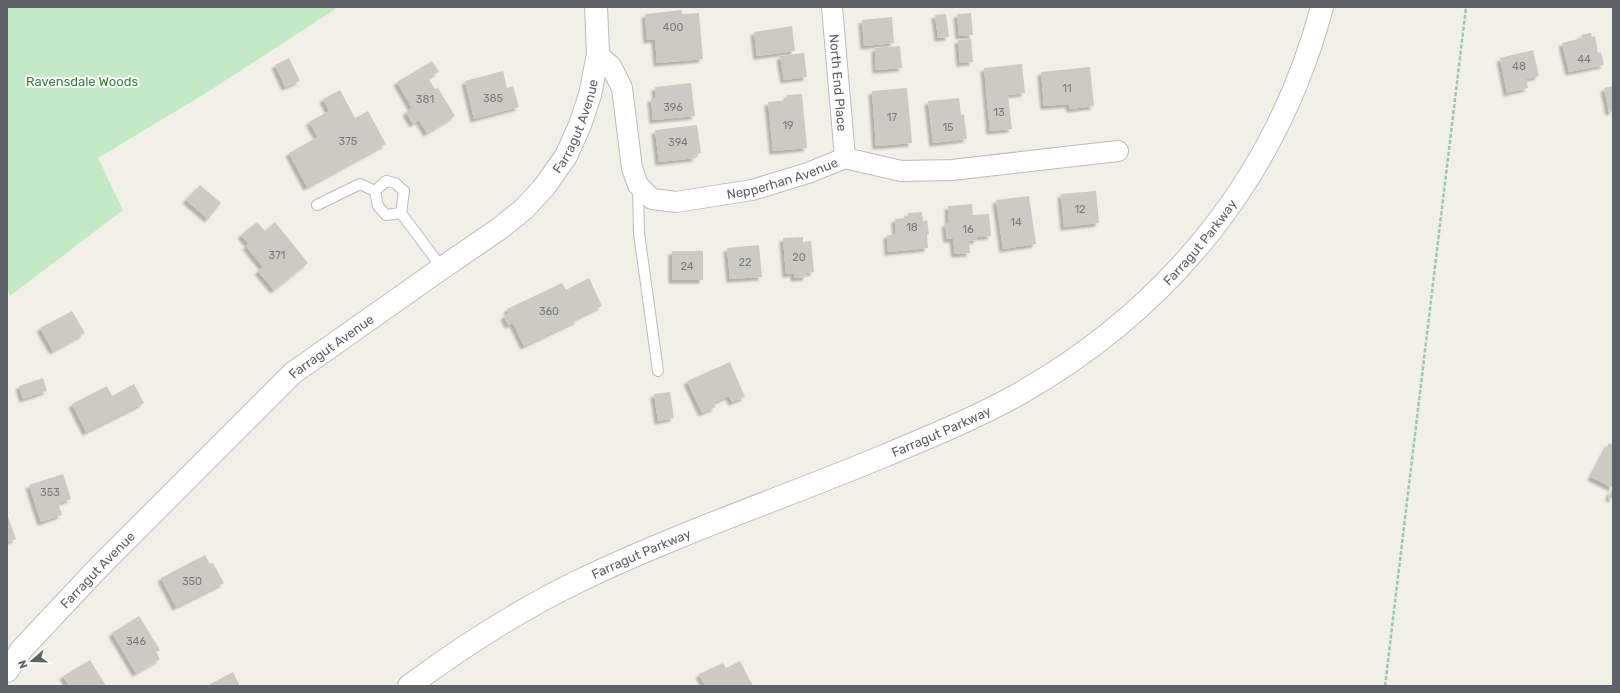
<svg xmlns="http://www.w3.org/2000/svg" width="1620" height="693" viewBox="0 0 1620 693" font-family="Rubik,sans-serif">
<defs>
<filter id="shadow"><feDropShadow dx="-3.5" dy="3.5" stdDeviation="1" flood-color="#0004"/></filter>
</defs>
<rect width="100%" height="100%" fill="#f1f0e7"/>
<path fill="#c3e9c5" d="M7 7H336L334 10 206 93 98 158 123 210 10 296 7 287Z"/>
<path fill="#cccac4" filter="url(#shadow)" d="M682 10V14L699 13 703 59 657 63 655 39 647 40 645 14Z
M971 13 973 35 959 36 957 14Z
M946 14 949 37 938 38 935 15Z
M892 17 894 43 864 46 862 20Z
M792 26 795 51 757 56 754 32Z
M1591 33 1592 37 1595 36 1598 53 1601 52 1604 65 1569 72 1562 43 1582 38 1581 35Z
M971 39 973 62 960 63 958 40Z
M900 46 902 68 876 70 875 48Z
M1533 50 1539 76 1526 79 1528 88 1507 93 1500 58Z
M804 53 807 77 784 80 780 56Z
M289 58 300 81 285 87 275 65Z
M432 61 439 72 428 78 435 89 438 88 455 116 427 133 419 120 413 124 406 112 412 108 397 82Z
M1022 64 1025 93 1008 95 1012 129 990 131 984 68Z
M1090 67 1094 106 1070 109 1069 104 1044 106 1041 72Z
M503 71 507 88 513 86 519 107 474 119 465 81Z
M691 83 695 116 653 120 651 98H656L655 87Z
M1613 86V111L1609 112 1604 88Z
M907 88 912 143 876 146 872 91Z
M340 90 355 118 368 111 386 144 307 187 289 153 318 137 309 122 329 111 323 99Z
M802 94 807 148 773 151 768 102 787 100V95Z
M959 98 961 115 964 114 967 139 933 143 928 101Z
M697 125 701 153 695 154 696 158 659 162 655 130Z
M200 185 221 203 208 219 186 200Z
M1096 191 1099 223 1064 227 1061 194Z
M1029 196 1036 244 1003 249 996 200Z
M972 204 973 215 989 214 991 236 977 237V240L969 241 970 253 955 254 953 239H947L945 223H949L948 206Z
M922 212 923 221 927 220 929 234 927 235 928 248 888 252 887 235 896 234 895 219 908 218V213Z
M257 222 265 231 275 222 308 263 274 290 258 271 263 267 246 246 249 244 241 235Z
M803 237V242L811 241 814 272 806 273 807 277 794 278V273L786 274 783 238Z
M759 245 762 277 730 279 727 248Z
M672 251H703V280H672Z
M589 278 602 306 577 318 578 320 524 346 513 323 508 325 504 316 509 313 507 309 562 283 566 290Z
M72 311 85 333 53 351 40 328Z
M730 362 745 397 732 402 729 396 713 403 716 407 702 413 687 381Z
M43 378 47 391 23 399 19 386Z
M134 384 144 403 86 432 72 404 107 386 112 396Z
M670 392 674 418 658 421 654 394Z
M1609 443 1613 445V499L1608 497 1613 488 1591 477Z
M63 474 71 499 58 503 62 515 41 522 29 485Z
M7 514 16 539 7 542Z
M205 555 210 564 213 563 224 583 176 607 161 578Z
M139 616 160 650 156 652 160 659 136 673 112 633Z
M90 660 106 686H69L63 676Z
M740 661 753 686H705L699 674 723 663 726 668Z
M233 672 240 686H207Z"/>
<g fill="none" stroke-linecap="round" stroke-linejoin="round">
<g stroke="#b9bcc1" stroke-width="12">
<path id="lane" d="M638 187 639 233 658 371
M317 205 360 184 375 191
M401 213 404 191 395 183 386 181 375 191 378 206 386 215 401 213 442 268"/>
</g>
<g stroke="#b9bcc1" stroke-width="22">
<g id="street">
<path id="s1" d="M832 7 845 158"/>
<path id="s2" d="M598 54 611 66 622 88 632 168 638 185 652 199 676 202 752 190 808 173 845 158 901 171 952 170 1118 151"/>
</g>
</g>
<g stroke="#babdc3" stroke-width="24">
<g id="secondary">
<path id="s3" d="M7 671 22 649 99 567 293 373 442 268 499 229 524 209 545 186 566 156 580 125 590 95 598 54 596 7"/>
<path id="s4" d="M409 686C463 646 521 609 581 580 679 533 783 498 884 456 929 437 976 418 1019 394 1170 308 1277 176 1322 7"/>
</g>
</g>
<path stroke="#9ac8aa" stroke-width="2.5" stroke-dasharray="4 2" stroke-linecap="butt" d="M1385 686 1466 7"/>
<use href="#lane" stroke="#fff" stroke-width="10"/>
<use href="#street" stroke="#fff" stroke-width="20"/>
<use href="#secondary" stroke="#fff" stroke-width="22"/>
</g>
<g text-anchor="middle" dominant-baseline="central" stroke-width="4" stroke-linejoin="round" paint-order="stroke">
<g font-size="11" fill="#7a7c7f">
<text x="673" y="27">400</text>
<text x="1584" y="59">44</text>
<text x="1519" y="66">48</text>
<text x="1067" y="88">11</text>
<text x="493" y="98">385</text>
<text x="425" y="99">381</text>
<text x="673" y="107">396</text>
<text x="999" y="112">13</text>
<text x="892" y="117">17</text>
<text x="788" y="125">19</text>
<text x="948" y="127">15</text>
<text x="348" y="141">375</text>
<text x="678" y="142">394</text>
<text x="1080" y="209">12</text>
<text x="1016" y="222">14</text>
<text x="912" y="227">18</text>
<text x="968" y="229">16</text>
<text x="277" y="255">371</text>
<text x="799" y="257">20</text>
<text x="745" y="262">22</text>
<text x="687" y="266">24</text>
<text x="549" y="311">360</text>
<text x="50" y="492">353</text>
<text x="192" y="581">350</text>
<text x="136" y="641">346</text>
</g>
<g font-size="13" fill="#30843a" stroke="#fff">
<text x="82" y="81">Ravensdale Woods</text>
</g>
<g font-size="13" fill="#5e6268" stroke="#fff">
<text stroke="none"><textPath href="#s1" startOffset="76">North End Place</textPath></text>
<text stroke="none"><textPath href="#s3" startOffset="796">Farragut Avenue</textPath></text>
<text stroke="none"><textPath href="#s2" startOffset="294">Nepperhan Avenue</textPath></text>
<text stroke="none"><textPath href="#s4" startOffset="916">Farragut Parkway</textPath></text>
<text stroke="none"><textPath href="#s3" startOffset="460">Farragut Avenue</textPath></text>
<text stroke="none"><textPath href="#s4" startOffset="592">Farragut Parkway</textPath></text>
<text stroke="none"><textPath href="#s4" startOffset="268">Farragut Parkway</textPath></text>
<text stroke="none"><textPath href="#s3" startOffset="136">Farragut Avenue</textPath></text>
</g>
</g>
<rect width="1620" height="693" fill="none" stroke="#5e6268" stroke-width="16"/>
<g transform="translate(32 661) rotate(250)" stroke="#ffffff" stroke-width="3" paint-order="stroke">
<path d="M0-3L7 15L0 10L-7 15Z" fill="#5e6268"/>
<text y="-6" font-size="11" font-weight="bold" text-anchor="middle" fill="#5e6268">N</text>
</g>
</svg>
